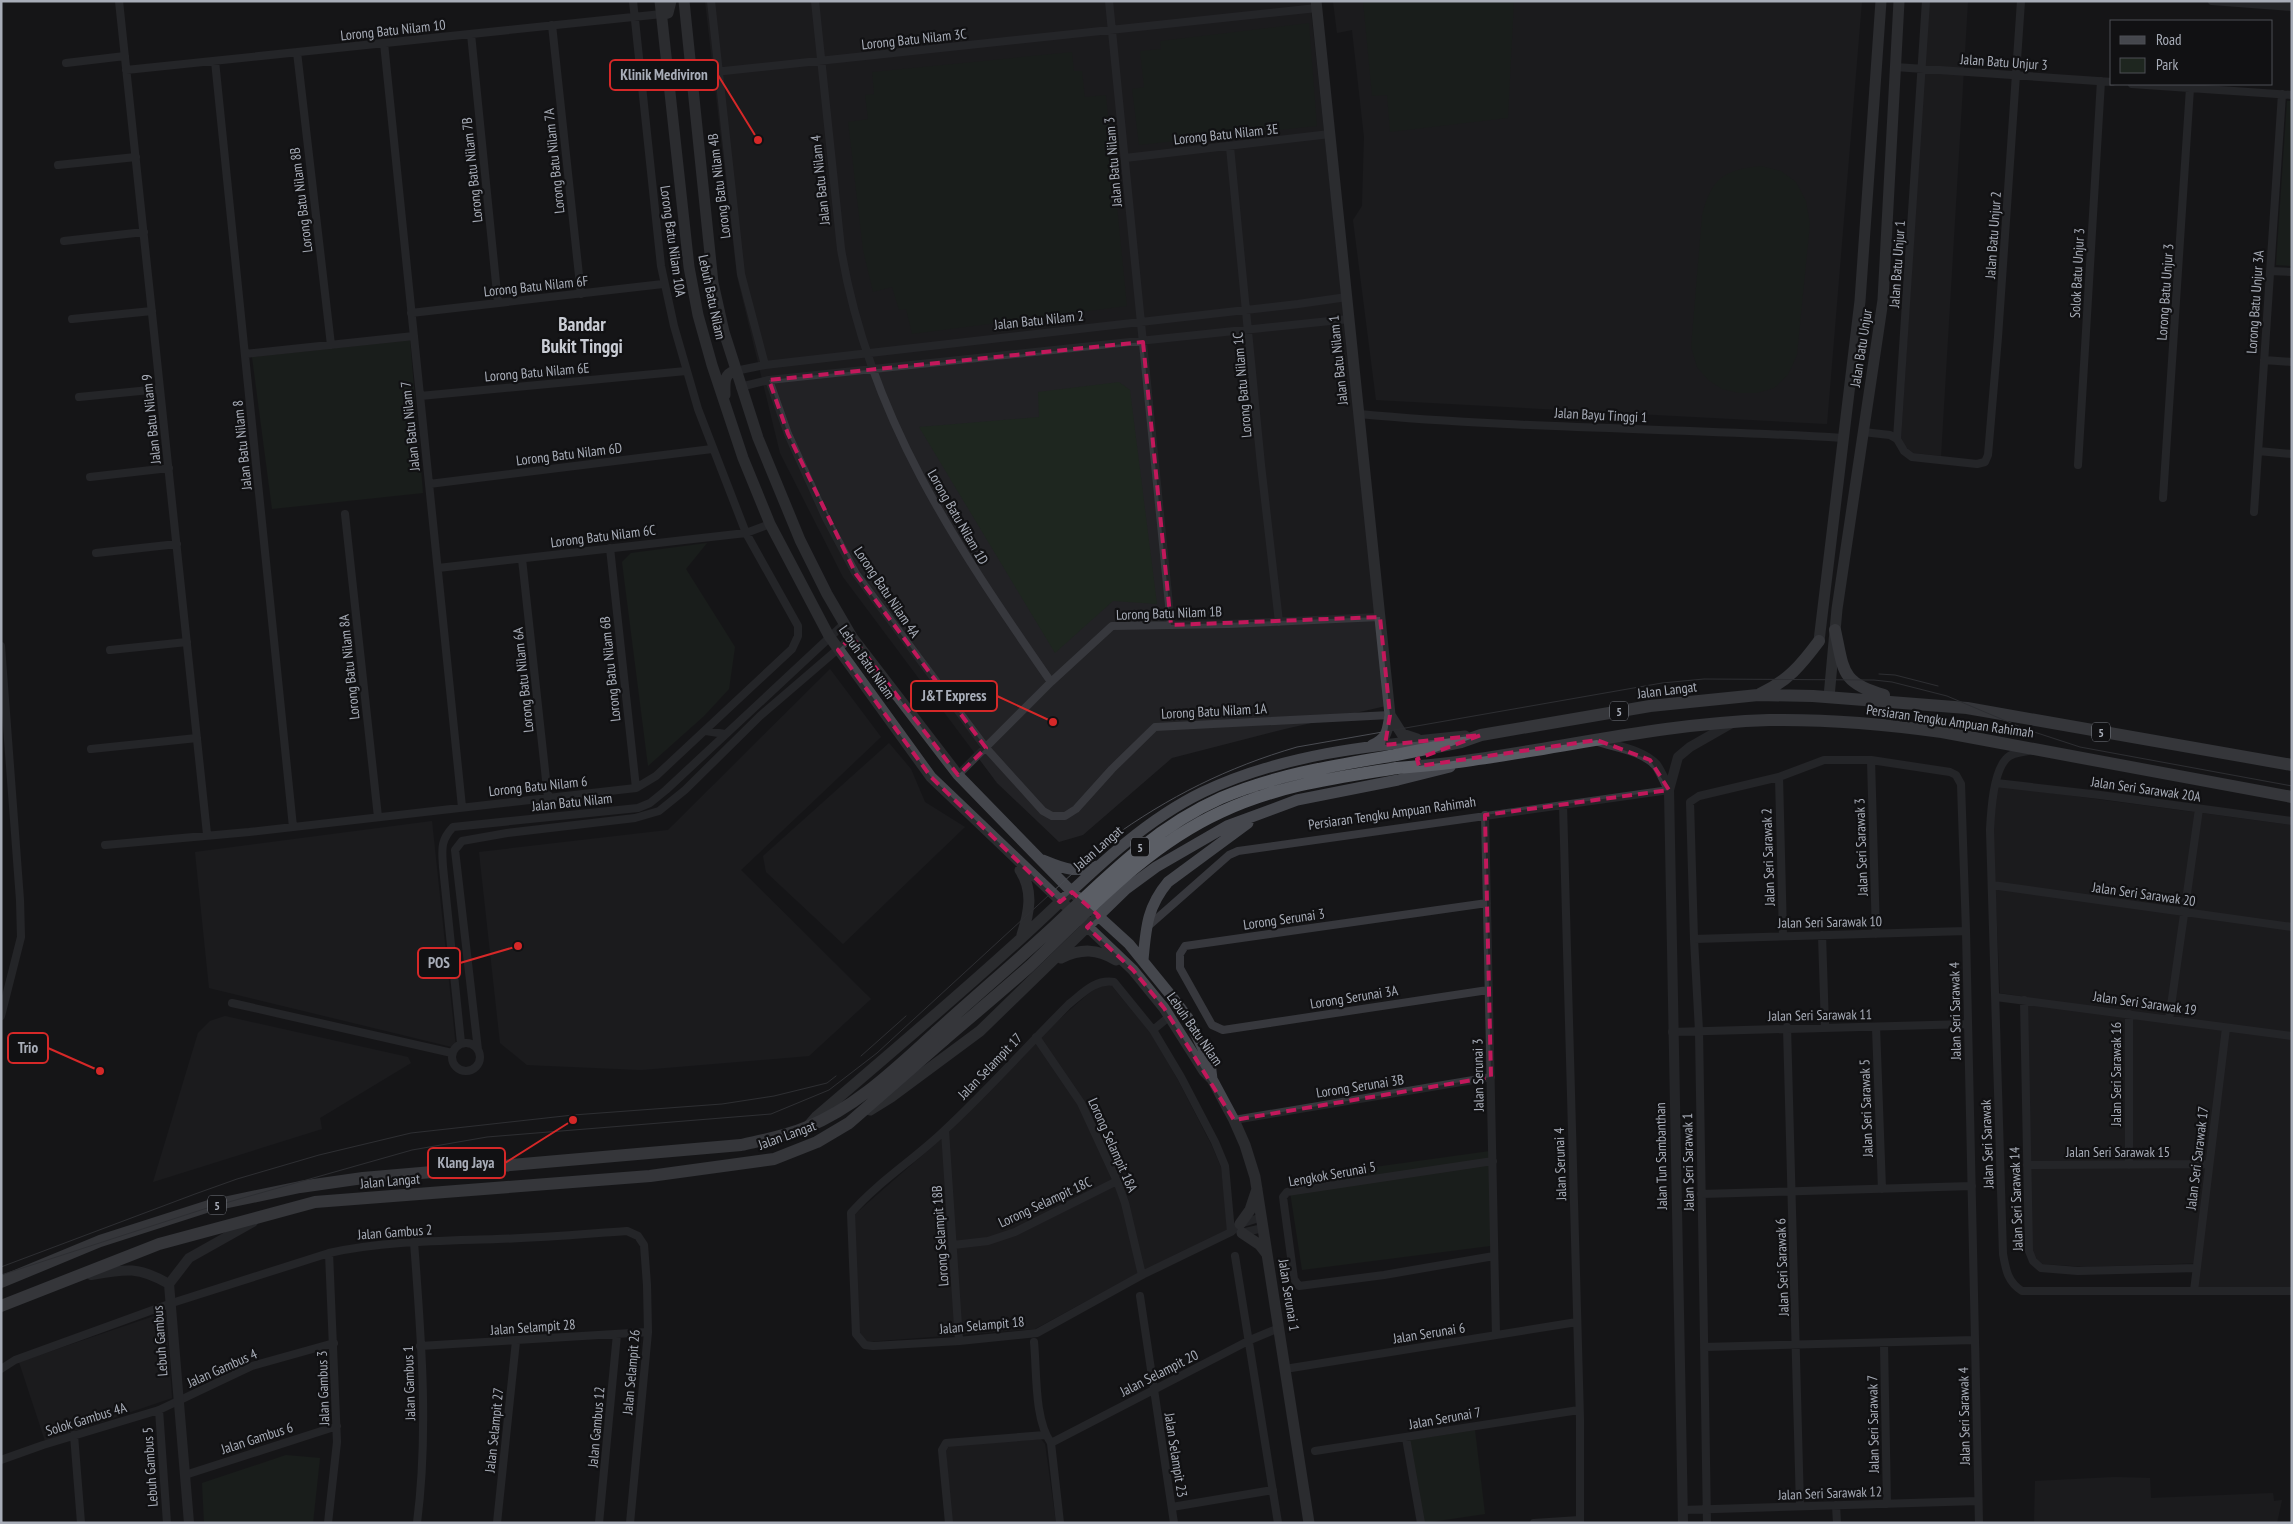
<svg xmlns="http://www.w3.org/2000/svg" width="2293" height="1524" viewBox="0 0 2293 1524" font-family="'PT Sans Narrow',sans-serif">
<rect width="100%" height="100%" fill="#161618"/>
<path fill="#222225" d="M705 1H1310L1386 706 1285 729 1172 758 1083 835 1059 842 997 783 843 577 780 453 737 276Z
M1333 1H1862L1827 424 1376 400 1353 220 1362 206 1364 137 1352 30 1337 33Z
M1929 1H1968L1941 456 1914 453 1906 448 1901 438Z
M830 669 881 737 741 870 871 999 809 1056 641 1070 527 1065 500 1043 479 852 668 830Z
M889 743 911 769 925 802 965 827 843 944 766 872 763 856Z
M1998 786 2292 825 2291 1287 2197 1288 2199 1263 2086 1267 2043 1264 2037 1260 2032 1251 2027 997 2000 993 1993 837 1994 809Z
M432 821 456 1048 209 988 195 852Z
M1111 985 1150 1032 1178 1080 1212 1146 1221 1167 1228 1230 1137 1274 1035 1329 866 1342 859 1331 854 1215 950 1131 1054 1024 1097 986Z
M225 1016 408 1057 411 1063 320 1118 322 1129 153 1182 198 1033 210 1021Z
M166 1312 172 1398 45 1441 19 1362Z
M1041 1439 1045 1444 1056 1523H952L946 1451 949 1446Z
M2115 1477 2150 1478 2151 1498 2273 1493 2274 1501 2282 1500 2277 1523H2034L2035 1481Z"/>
<path fill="#1e261f" d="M1363 1H1514L1508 118 1390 132 1387 95 1372 96Z
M1309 23 1317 126 1139 145 1132 89 1144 87 1140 51 1161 49 1160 41Z
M1072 52 1074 71H1082L1085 97 1106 95 1127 306 912 334 906 309 899 310 892 287 873 292 863 250 848 122 868 119 865 95 874 94 872 72Z
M2287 101H2292V266L2276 265Z
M1761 166 1781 171 1796 182 1806 201 1810 224 1797 355 1788 375 1774 388 1757 393H1739L1722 389 1708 380 1697 367 1691 347 1702 215C1712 178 1723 170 1761 166Z
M410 340 423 493 272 509 252 357Z
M1119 382 1130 390 1157 604 1113 601 1055 653 919 427 1039 417 1038 392Z
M707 543 686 569 735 647 729 689 704 716 648 766 622 562 631 553Z
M1490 1151V1246L1302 1270 1288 1179Z
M1475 1430 1485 1514 1424 1523 1409 1440Z
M286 1455 320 1458 313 1523H204L202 1483Z"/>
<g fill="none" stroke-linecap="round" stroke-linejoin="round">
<path stroke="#37383d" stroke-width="8" d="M119 1 207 834
M711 1 741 274 765 365
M815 1 841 249C869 417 956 545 1051 682
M1109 1 1171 625
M1926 1 1897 439 1904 451 1912 457 1977 464 1985 462 1988 455 1998 337 2021 1
M2212 1 2292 7
M552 25 581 294
M471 34 498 303
M384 43 462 807
M297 52 331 345
M215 61 293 827
M66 63 125 56
M1895 67 2112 82
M126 70 662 14
M2132 84 2292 95
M693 86 698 78 705 73 1317 8
M1230 147 1261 465 1279 622
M1125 158 1330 134
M58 165 136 157
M64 241 144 232
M2270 271 2292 272
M411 313 663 284
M72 319 152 311
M245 354 414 336
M2264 360 2292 362
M735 371 765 365 1298 304 1347 297
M769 380 788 434 826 518 856 574 986 748 1043 811 1052 816H1065L1076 809 1112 769 1155 727 1390 715
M740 387 769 380 1349 319
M420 396 686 371
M79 397 160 389
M1359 414C1520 429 1682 428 1843 438
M1863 432 1890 435 1897 439
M2258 451 2292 454
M2078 465 2101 81
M90 477 169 468
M429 484 712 449
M2163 498 2190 88
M2254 512 2282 94
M345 514 378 817
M610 548 636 788
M96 553 177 544
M522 559 548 798
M438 568 746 533 770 524
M1 646 20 900 21 937 1 1016
M110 650 187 642
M706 731 725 734
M91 749 197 738
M2028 751C2021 752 2011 753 2006 759 1993 773 1991 812 1990 830L2003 1254C2006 1271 2008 1282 2022 1291H2292
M1871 760 1876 934
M958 775 1051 682 1112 626 1229 624 1380 617
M1779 777 1783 935
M1996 783 2100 795 2292 821
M1563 805 1580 1419V1523
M1485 815 1496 1335
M105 845 249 832 636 788 656 776 792 649 798 636V626L746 533 698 409 674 326 661 266 633 1
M1992 885 2292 927
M1487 903 1185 946 1180 954V968L1212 1025 1223 1030 1488 990
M1146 928 1229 855 1238 851 1669 790
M1822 935 1825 1027
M1694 939 1966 931
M1996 997 2292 1036
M2024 1000 2029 1251 2033 1261 2041 1268 2078 1271 2196 1268
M232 1003 452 1053
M2169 1020 2199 809
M1787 1027 1800 1506
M1876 1027 1882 1189
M1153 1030 1170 1016
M1672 1032 1968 1024
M1036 1037 1081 1103 1117 1181 1125 1203 1142 1275
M452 1057a14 14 0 1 1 28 0a14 14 0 1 1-28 0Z
M461 1043 443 867C442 849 440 841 453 827L638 808 650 803 666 790 844 624
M478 1050 455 850 462 841 507 833 635 818 659 811 685 790 760 716 852 637
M1234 1120 1491 1077
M945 1131 959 1341
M1493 1161 1287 1192 1283 1197 1294 1279 1299 1286 1384 1275 1494 1256
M2027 1165 2209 1164
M2129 1165V1014
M1701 1194 1972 1186
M1231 1232 1225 1166 1215 1142 1181 1077 1153 1030 1114 982C1095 979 1083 993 1069 1004 1028 1045 988 1090 945 1130 915 1159 879 1181 851 1213L856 1334 865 1345 873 1346 959 1341 1037 1333 1142 1275 1231 1232 1240 1224 1262 1217
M1241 1233 1263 1228
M414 1242C421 1335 429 1430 417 1523
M953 1245 988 1241 1015 1232 1117 1181
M1235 1256 1278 1523
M2194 1291 2226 1028
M1140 1296 1174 1523
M1034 1342C1037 1372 1034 1419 1051 1443L1060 1523
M1884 1344 1887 1504
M420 1346 648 1332
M1704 1347 1975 1340
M1 1369 15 1360 172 1303 329 1253C384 1241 441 1241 497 1239 541 1238 584 1234 627 1231L638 1236 644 1245 647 1285 648 1332 630 1523
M1285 1369 1577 1322
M159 1410 167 1523
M74 1435 81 1523
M1406 1438 1421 1523
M1051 1443 1250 1340 1279 1328
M1315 1451 1579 1410
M1 1460 43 1445 159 1410 252 1366 334 1343
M185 1475 337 1426
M1836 1505 1837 1523
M1172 1507 1273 1490
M1682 1510 1978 1501
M328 1523 337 1442 329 1253
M497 1523 516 1341
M599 1523 617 1334
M949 1523 942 1450 946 1443 1045 1435
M1534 1523 1580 1520
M1707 1523 1699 1031 1694 939 1690 802 1699 796 1779 777 1824 760H1871L1950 772 1956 775 1961 784 1966 931 1979 1523"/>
<path stroke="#37383d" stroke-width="10" d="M1598 741C1616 747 1642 750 1656 765 1661 772 1665 782 1669 790
M91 1275C125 1269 138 1266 169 1284
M189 1523 169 1284 189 1258 253 1222
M1683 1523 1669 790 1678 757 1690 747 1732 723"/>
<path stroke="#45474d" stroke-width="11" d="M660 1 689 267 698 315 712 365 743 458 770 524 829 636 931 777 1133 970 1164 1008 1204 1071 1212 1079 1234 1120 1245 1145 1255 1177 1309 1523
M684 1 713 283 724 332 758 438 800 540 827 594 852 637 958 775 1072 892 1129 944 1173 998 1188 1018 1210 1063 1212 1079
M1316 1 1390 715C1387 731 1388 738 1372 745
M662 14 668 13 671 1
M725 395C725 384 723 374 735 371
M1819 641 1860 301 1881 1
M1829 697 1837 609 1883 300 1899 1
M1390 715 1402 734 1417 739
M1043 860C1065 869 1074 873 1097 866
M1020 870C1034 891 1029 913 1022 935
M1061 958C1082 948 1097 949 1116 960
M1143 960C1146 928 1147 907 1168 882L1248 823
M870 1110 891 1097 980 1031 1126 889 1156 867 1227 826 1297 800 1398 780 1450 767
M809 1125 816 1117C880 1062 944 1008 1007 951 1070 896 1127 829 1203 792 1285 753 1376 745 1465 736
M1240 1224 1250 1210 1257 1189
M1242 1233 1260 1245 1267 1254"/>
<path stroke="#5b5e65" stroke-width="12" d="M1835 630C1844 670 1840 683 1884 695
M1760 694C1788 681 1801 665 1819 641
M1396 755 1461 742 1481 735 1650 706 1758 695 1813 696 1967 708 2292 765
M1397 768C1422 766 1447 764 1472 760 1571 746 1669 723 1769 720 1827 719 1885 724 1942 732L2292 797
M1 1282 100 1241 209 1206 300 1187 363 1178 741 1145C763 1140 786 1136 807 1127 857 1107 897 1067 936 1032
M1 1306 159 1244 315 1202 650 1176 774 1159 817 1142 849 1123 944 1040"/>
<path stroke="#4a4c52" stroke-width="1" d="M1879 674 1895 675 1938 686
M861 1056 906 1016
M1 1267 195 1194 237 1179 319 1155 411 1133 573 1115 722 1104 774 1096 827 1083 836 1076
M1 1275 204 1209 412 1150 487 1137 771 1114 829 1090 877 1053 1110 839C1168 797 1228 767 1297 747L1662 683 1704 679 1874 680 1892 682 1947 696 2025 729 2080 747 2292 786"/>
<path stroke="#5b5e65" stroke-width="12" d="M936 1032C972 999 1010 967 1046 934 1101 883 1151 829 1221 798 1277 774 1337 765 1396 755
M944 1040C973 1015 1002 991 1030 966 1090 909 1145 847 1221 812 1279 785 1335 778 1397 768"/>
</g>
<path d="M0 0H2293V1524H0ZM1143 342 1171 625 1380 617 1390 715 1385 745 1481 735 1417 759 1419 766 1597 740 1650 760 1669 790 1485 815 1491 1077 1234 1120 1164 1008 1133 970 1087 927 1099 916 1072 892 1060 902 931 777 838 650 852 637 958 775 986 748 856 574 788 434 769 380Z" fill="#161618" fill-opacity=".55" fill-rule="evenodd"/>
<path fill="none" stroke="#c2185b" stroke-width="4" stroke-dasharray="10 6" stroke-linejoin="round" d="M1143 342 1171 625 1380 617 1390 715 1385 745 1481 735 1417 759 1419 766 1597 740 1650 760 1669 790 1485 815 1491 1077 1234 1120 1164 1008 1133 970 1087 927 1099 916 1072 892 1060 902 931 777 838 650 852 637 958 775 986 748 856 574 788 434 769 380Z"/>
<g text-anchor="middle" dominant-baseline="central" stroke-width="4.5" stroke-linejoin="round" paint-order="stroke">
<g fill="#111113" stroke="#7b7e86" stroke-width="1">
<rect x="1610" y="701.5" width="18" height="19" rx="4"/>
<rect x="2092" y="722.5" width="18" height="19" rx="4"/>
<rect x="1131" y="837.5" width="18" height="19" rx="4"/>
<rect x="208" y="1195.5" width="18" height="19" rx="4"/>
</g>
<g font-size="12" font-weight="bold" fill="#a8adb8">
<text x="1619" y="711">5</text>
<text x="2101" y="732">5</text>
<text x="1140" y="847">5</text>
<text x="217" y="1205">5</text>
</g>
<g font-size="14" fill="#a8adb8" stroke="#111113">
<text transform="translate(393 30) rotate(-6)">Lorong Batu Nilam 10</text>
<text transform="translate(914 39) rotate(-6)">Lorong Batu Nilam 3C</text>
<text transform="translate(2004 62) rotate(4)">Jalan Batu Unjur 3</text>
<text transform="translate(1226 134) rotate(-6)">Lorong Batu Nilam 3E</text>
<text transform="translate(554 161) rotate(-96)">Lorong Batu Nilam 7A</text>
<text transform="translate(1113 162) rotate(-95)">Jalan Batu Nilam 3</text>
<text transform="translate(472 170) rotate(-96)">Lorong Batu Nilam 7B</text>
<text transform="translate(820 180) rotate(-96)">Jalan Batu Nilam 4</text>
<text transform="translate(719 186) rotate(-97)">Lorong Batu Nilam 4B</text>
<text transform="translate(301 200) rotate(-97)">Lorong Batu Nilam 8B</text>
<text transform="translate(1993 235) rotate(-86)">Jalan Batu Unjur 2</text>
<text transform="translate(673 241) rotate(82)">Lorong Batu Nilam 10A</text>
<text transform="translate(1897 264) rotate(-86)">Jalan Batu Unjur 1</text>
<text transform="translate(2077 273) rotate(-87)">Solok Batu Unjur 3</text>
<text transform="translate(536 286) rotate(-6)">Lorong Batu Nilam 6F</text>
<text transform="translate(2165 292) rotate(-86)">Lorong Batu Unjur 3</text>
<text transform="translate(712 297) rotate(78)">Lebuh Batu Nilam</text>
<text transform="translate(2255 302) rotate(-86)">Lorong Batu Unjur 3A</text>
<text transform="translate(1039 320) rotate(-6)">Jalan Batu Nilam 2</text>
<text transform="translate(1861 348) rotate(-81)">Jalan Batu Unjur</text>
<text transform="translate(1338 360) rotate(-96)">Jalan Batu Nilam 1</text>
<text transform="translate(537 372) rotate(-5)">Lorong Batu Nilam 6E</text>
<text transform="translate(1242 385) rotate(-95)">Lorong Batu Nilam 1C</text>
<text transform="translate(1601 415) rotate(3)">Jalan Bayu Tinggi 1</text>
<text transform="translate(151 419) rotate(-96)">Jalan Batu Nilam 9</text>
<text transform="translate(410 426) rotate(-96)">Jalan Batu Nilam 7</text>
<text transform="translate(242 445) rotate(-96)">Jalan Batu Nilam 8</text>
<text transform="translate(569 454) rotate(-7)">Lorong Batu Nilam 6D</text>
<text transform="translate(958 517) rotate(60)">Lorong Batu Nilam 1D</text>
<text transform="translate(603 536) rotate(-7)">Lorong Batu Nilam 6C</text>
<text transform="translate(887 592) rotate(56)">Lorong Batu Nilam 4A</text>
<text transform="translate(1169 613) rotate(-2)">Lorong Batu Nilam 1B</text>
<text transform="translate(867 662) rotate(55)">Lebuh Batu Nilam</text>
<text transform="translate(349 667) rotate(-96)">Lorong Batu Nilam 8A</text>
<text transform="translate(610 669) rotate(-96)">Lorong Batu Nilam 6B</text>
<text transform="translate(523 680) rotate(-96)">Lorong Batu Nilam 6A</text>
<text transform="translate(1667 690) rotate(-7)">Jalan Langat</text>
<text transform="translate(1214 711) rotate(-3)">Lorong Batu Nilam 1A</text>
<text transform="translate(1950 721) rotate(8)">Persiaran Tengku Ampuan Rahimah</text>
<text transform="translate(538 786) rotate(-6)">Lorong Batu Nilam 6</text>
<text transform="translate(2146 789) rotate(8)">Jalan Seri Sarawak 20A</text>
<text transform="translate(572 802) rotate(-6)">Jalan Batu Nilam</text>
<text transform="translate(1392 813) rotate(-8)">Persiaran Tengku Ampuan Rahimah</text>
<text transform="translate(1861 847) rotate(-92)">Jalan Seri Sarawak 3</text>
<text transform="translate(1098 848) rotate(-41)">Jalan Langat</text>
<text transform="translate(1768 857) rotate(-92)">Jalan Seri Sarawak 2</text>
<text transform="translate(2144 894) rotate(8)">Jalan Seri Sarawak 20</text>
<text transform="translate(1284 919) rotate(-8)">Lorong Serunai 3</text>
<text transform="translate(1830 922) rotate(-1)">Jalan Seri Sarawak 10</text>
<text transform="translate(1354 997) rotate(-9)">Lorong Serunai 3A</text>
<text transform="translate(2145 1003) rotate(8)">Jalan Seri Sarawak 19</text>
<text transform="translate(1955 1011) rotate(-91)">Jalan Seri Sarawak 4</text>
<text transform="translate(1820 1015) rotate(-1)">Jalan Seri Sarawak 11</text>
<text transform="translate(1195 1029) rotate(55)">Lebuh Batu Nilam</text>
<text transform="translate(990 1066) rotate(-46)">Jalan Selampit 17</text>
<text transform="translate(2116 1074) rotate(-90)">Jalan Seri Sarawak 16</text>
<text transform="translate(1478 1075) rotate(-91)">Jalan Serunai 3</text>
<text transform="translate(1360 1086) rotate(-9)">Lorong Serunai 3B</text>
<text transform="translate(1866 1108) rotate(-92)">Jalan Seri Sarawak 5</text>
<text transform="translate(787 1135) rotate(-20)">Jalan Langat</text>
<text transform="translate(1987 1144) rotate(-92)">Jalan Seri Sarawak</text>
<text transform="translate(1113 1145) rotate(66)">Lorong Selampit 18A</text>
<text x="2118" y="1152">Jalan Seri Sarawak 15</text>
<text transform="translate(1661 1156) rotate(-91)">Jalan Tun Sambanthan</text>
<text transform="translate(2197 1158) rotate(-83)">Jalan Seri Sarawak 17</text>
<text transform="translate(1688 1162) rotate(-91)">Jalan Seri Sarawak 1</text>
<text transform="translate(1560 1164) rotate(-92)">Jalan Serunai 4</text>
<text transform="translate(1332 1174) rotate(-10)">Lengkok Serunai 5</text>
<text transform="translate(390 1181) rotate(-5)">Jalan Langat</text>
<text transform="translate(2016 1199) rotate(-92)">Jalan Seri Sarawak 14</text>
<text transform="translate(1045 1202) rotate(-25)">Lorong Selampit 18C</text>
<text transform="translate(395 1232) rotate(-4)">Jalan Gambus 2</text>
<text transform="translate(940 1236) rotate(-94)">Lorong Selampit 18B</text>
<text transform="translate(1782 1267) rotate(-92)">Jalan Seri Sarawak 6</text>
<text transform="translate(1289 1295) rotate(81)">Jalan Serunai 1</text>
<text transform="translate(982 1325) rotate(-5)">Jalan Selampit 18</text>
<text transform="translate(533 1327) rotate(-4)">Jalan Selampit 28</text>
<text transform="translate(1429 1333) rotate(-9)">Jalan Serunai 6</text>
<text transform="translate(160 1341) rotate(-94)">Lebuh Gambus</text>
<text transform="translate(222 1368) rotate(-24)">Jalan Gambus 4</text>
<text transform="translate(631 1372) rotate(-85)">Jalan Selampit 26</text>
<text transform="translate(1159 1373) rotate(-27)">Jalan Selampit 20</text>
<text transform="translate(409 1383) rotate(-92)">Jalan Gambus 1</text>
<text transform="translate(323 1388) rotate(-92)">Jalan Gambus 3</text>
<text transform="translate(1964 1416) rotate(-91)">Jalan Seri Sarawak 4</text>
<text transform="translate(1445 1418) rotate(-10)">Jalan Serunai 7</text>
<text transform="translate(86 1419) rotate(-17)">Solok Gambus 4A</text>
<text transform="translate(1873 1424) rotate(-91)">Jalan Seri Sarawak 7</text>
<text transform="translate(596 1427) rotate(-85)">Jalan Gambus 12</text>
<text transform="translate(494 1430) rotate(-84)">Jalan Selampit 27</text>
<text transform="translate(257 1438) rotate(-18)">Jalan Gambus 6</text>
<text transform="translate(1176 1455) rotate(81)">Jalan Selampit 23</text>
<text transform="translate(150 1467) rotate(-94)">Lebuh Gambus 5</text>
<text transform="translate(1830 1493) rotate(-2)">Jalan Seri Sarawak 12</text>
</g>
<g font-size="19" font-weight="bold" fill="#c9ccd4" stroke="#111113">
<text x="582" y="324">Bandar<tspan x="582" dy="22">Bukit Tinggi</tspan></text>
</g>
</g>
<path fill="none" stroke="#d62828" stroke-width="2" d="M758 140L718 75M1053 722L997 696M518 946L460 963M100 1071L48 1048M573 1120L505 1163"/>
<g fill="#d62828" stroke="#111113" stroke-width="2">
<circle cx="758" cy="140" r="5"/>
<circle cx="1053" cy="722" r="5"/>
<circle cx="518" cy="946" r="5"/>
<circle cx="100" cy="1071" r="5"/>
<circle cx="573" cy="1120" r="5"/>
</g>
<g fill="#111113" stroke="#d62828" stroke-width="2">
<rect x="610" y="60" width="108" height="30" rx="5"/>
<rect x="911" y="681" width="86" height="30" rx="5"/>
<rect x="418" y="948" width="42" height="30" rx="5"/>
<rect x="8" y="1033" width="40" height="30" rx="5"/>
<rect x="428" y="1148" width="77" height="30" rx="5"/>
</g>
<g font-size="15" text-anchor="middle" font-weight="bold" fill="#a8adb8">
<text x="664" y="80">Klinik Mediviron</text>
<text x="954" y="701">J&amp;T Express</text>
<text x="439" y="968">POS</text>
<text x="28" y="1053">Trio</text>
<text x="466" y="1168">Klang Jaya</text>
</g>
<rect width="2293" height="1524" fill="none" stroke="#a8adb8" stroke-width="5"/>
<rect x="2110" y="20" width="162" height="65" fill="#111113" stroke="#4d4f55"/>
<rect x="2120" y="36" width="25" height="8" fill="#45474d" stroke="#4d4f55"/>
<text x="2156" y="45" font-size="15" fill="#a8adb8">Road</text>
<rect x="2120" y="58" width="25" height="15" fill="#1e261f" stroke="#4d4f55"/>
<text x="2156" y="70" font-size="15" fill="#a8adb8">Park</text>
</svg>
